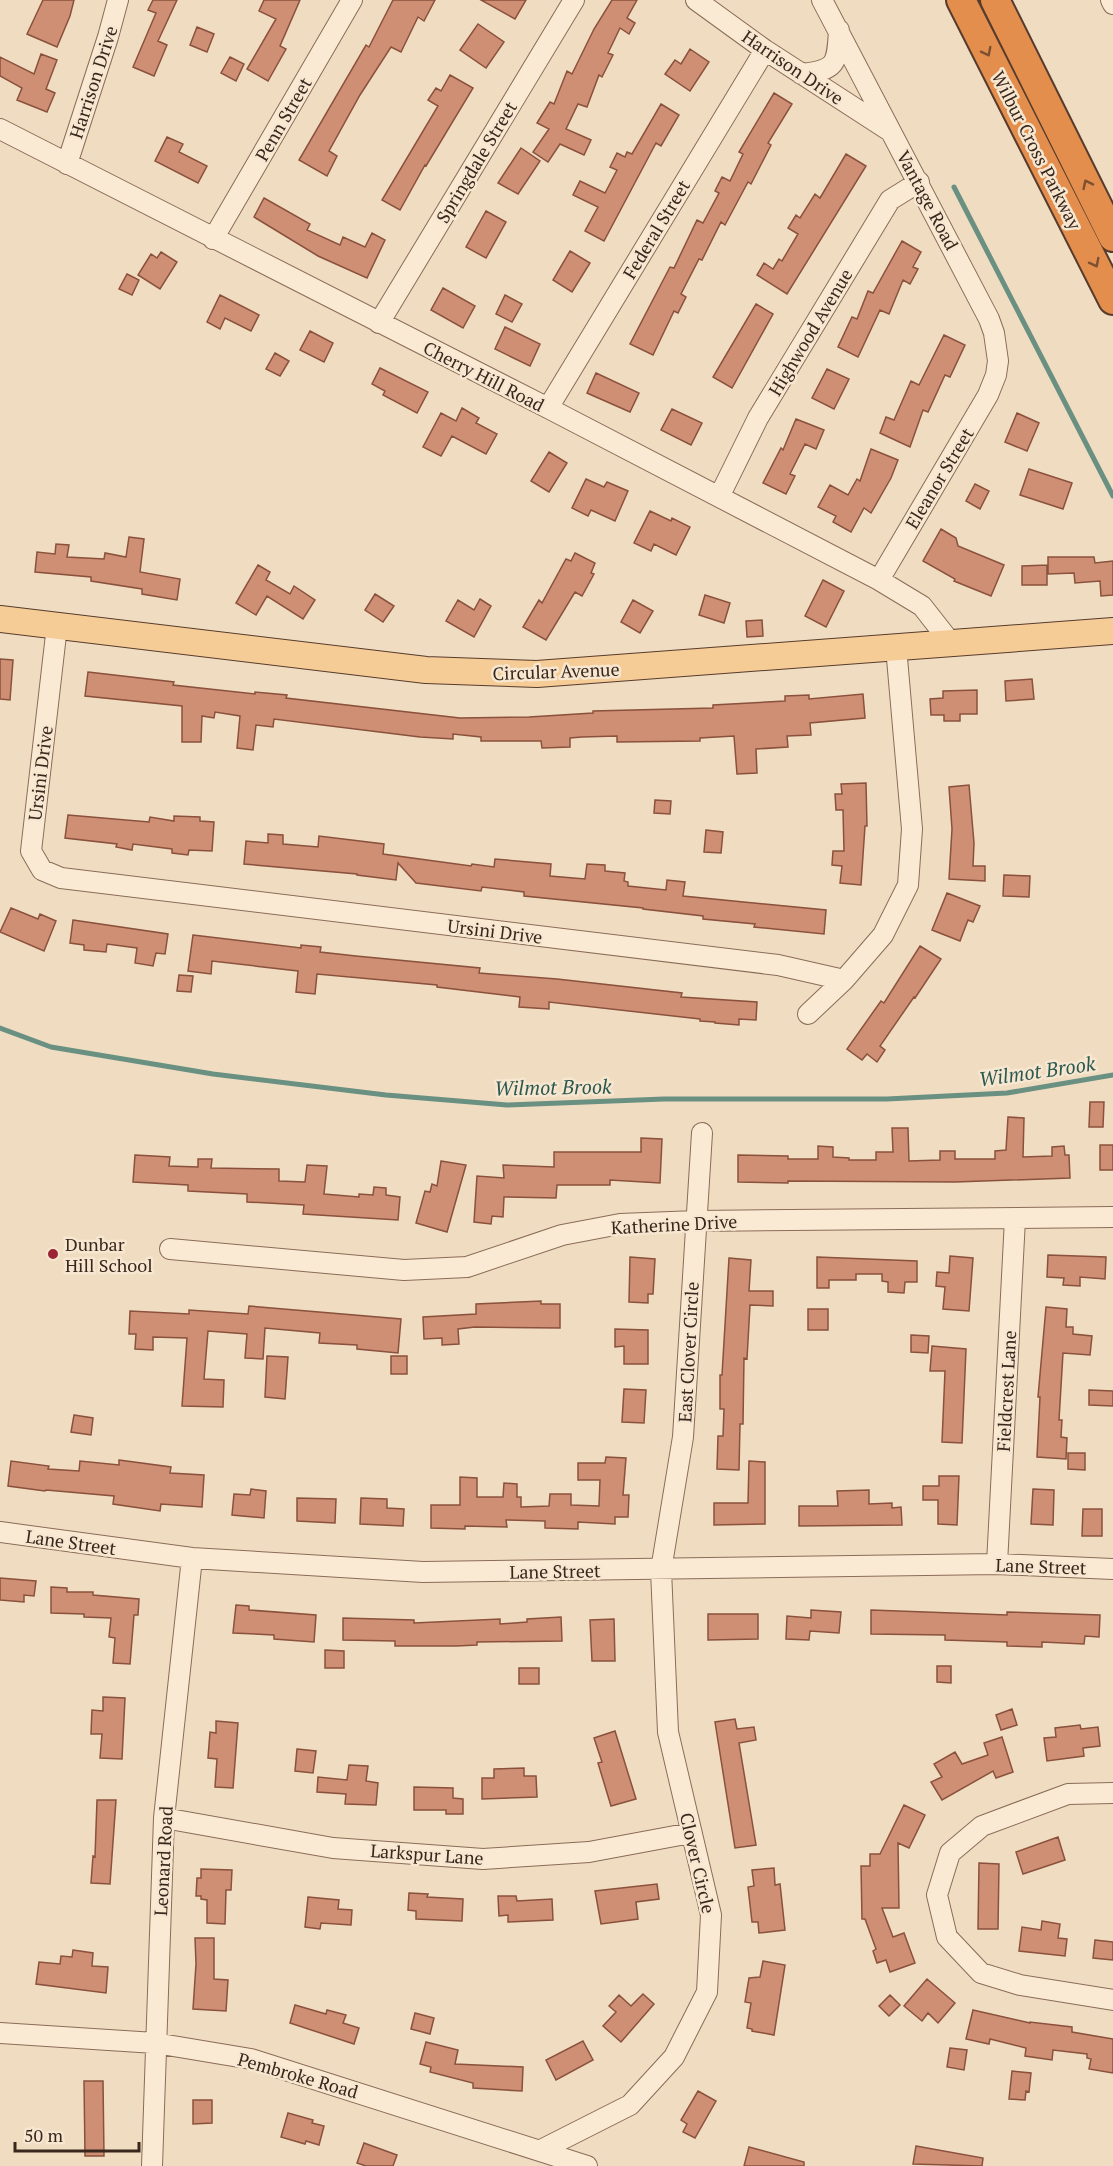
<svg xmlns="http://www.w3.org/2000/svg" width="1113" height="2166" viewBox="0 0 1113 2166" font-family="'PT Serif',serif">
<rect width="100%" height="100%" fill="#f0dcc1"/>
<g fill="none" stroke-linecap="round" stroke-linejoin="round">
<path stroke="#6a9082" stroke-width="5" d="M954 187 1113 496
M0 1028 51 1047 213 1074 386 1095 507 1105 664 1099H887L1007 1093 1113 1075"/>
</g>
<path fill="#cf8f75" stroke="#8a513c" stroke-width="1.5" d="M43 0H74L70 16 57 47 27 34Z
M153 0H177L158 41 167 45 154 76 133 67 156 13 148 10Z
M264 0H300L280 46 286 49 268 81 247 69 276 19 259 11Z
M393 0H435L424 21 418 17 401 52 391 47 360 95 329 151 337 156 327 176 299 160 366 45 369 47Z
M481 0H526L515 19Z
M612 0H637L627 18 635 23 629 34 620 28 608 53 613 55 602 77 599 75 587 107 578 104 566 129 591 140 584 155 560 144 548 162 533 152 549 129 537 123 550 102 554 104 567 71 572 74 594 29Z
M478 24 504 42 486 68 460 50Z
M197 27 214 34 207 52 190 45Z
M690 49 709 62 690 91 665 74 675 60 681 64Z
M41 54 57 60 46 89 55 93 47 112 17 100 22 88 0 76V57L34 74Z
M230 57 244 64 236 81 221 73Z
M450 75 473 88 426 166 425 165 400 210 382 200 438 106 428 100 436 88 441 91Z
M774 93 792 104 768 143 771 145 751 184 748 182 725 225 721 222 702 260 699 259 681 294 686 297 678 313 674 311 653 355 630 344 670 267 674 268 697 220 703 223 719 193 715 191 722 177 730 181 743 154 739 152Z
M661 104 679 115 661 146 656 143 604 241 585 231 598 207 573 195 580 181 605 193 617 170 610 167 617 153 625 157 627 152 632 154Z
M167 137 183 144 179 152 207 166 198 183 155 161Z
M521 148 540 161 518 194 498 183Z
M846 154 866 166 787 294 757 275 764 263 773 269 779 259 782 261 798 234 788 228 796 215 800 218 815 194 820 198Z
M264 198 310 224 307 230 340 245 343 237 365 247 372 233 385 240 367 278 318 256 254 217Z
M486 211 506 222 486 258 466 247Z
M902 241 921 252 913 267 918 269 910 284 903 280 889 314 880 310 858 357 838 347 852 317 857 319 868 291 873 293Z
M570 251 590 263 572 292 553 280Z
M161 252 177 262 160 289 138 275 151 254 157 258Z
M127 274 139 280 132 295 119 289Z
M443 288 475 306 463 328 431 310Z
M220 295 259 315 251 331 225 318 220 329 207 322Z
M505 295 522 304 512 322 496 314Z
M756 304 773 314 732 388 713 377Z
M505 327 540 344 530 366 495 349Z
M310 331 333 343 324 362 300 350Z
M944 335 965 345 950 377 945 375 928 412 923 410 910 447 880 433 886 417 894 420 911 381 919 385Z
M275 353 289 361 280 376 266 369Z
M380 368 428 392 417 413 383 395 385 391 372 384Z
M827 369 849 379 834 409 812 398Z
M596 373 639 393 630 412 587 393Z
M462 408 479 418 476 423 497 434 486 454 452 436 441 456 423 447 441 413 456 421Z
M672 409 702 423 691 445 661 430Z
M1017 413 1039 423 1027 451 1005 442Z
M796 419 824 430 816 449 805 444 790 474 795 476 786 494 763 483 781 448 783 450Z
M871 449 898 460 891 478 871 513 864 508 851 532 833 522 836 516 818 507 830 485 848 495 857 479 860 481Z
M549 452 567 463 549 492 531 481Z
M1029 469 1072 483 1063 509 1020 495Z
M586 479 604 487 607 482 628 491 615 521 591 510 588 516 572 508Z
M975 484 989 491 980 509 966 501Z
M650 511 671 521 672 518 690 527 676 555 654 544 651 551 634 543Z
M941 529 956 538 958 546 1004 565 991 596 954 581 955 579 923 561Z
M129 537 144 539 140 572 180 579 177 600 142 594V589L91 581V577L35 572 37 552 55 554 56 544 69 545 67 557 104 559 105 553 126 557Z
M575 553 595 563 591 573 594 574 582 596 575 592 546 640 523 627 539 600 542 603 566 559 571 561Z
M1048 557H1094L1095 563 1113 561V595L1101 596 1100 581 1075 583 1074 573 1048 574Z
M258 565 270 572 266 580 290 594 294 586 315 600 303 619 267 596 256 615 236 603Z
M1047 565V585H1022V566Z
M823 580 844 591 826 627 805 616Z
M375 594 394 606 383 622 365 610Z
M705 595 730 603 724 623 699 615Z
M480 599 491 606 474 637 446 621 458 600 474 610Z
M633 600 653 611 640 633 621 622Z
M762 620 763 636 747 637 746 621Z
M0 659 13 660 10 700 0 699Z
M88 672 174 682 173 685 255 694V692L287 695 286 698 460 718 529 717 593 713V711L713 708V705L785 701V696L809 695V699L863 694 865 718 810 723 811 735 787 736 788 747 756 749 757 773 737 774 734 736 700 738V741L617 742V736L582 737 570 738V747L542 748 541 741H481V737L453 734V739L420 737 274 719 273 727 256 725 253 750 237 748 240 716 215 712 214 718 202 716 201 742H182V706L85 696Z
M1032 679 1034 699 1006 701 1005 681Z
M977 690V714H960V721H944V715H931L930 699 943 698V691Z
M866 783 867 826H865L861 885 840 883 842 866 832 865 833 851H844L843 810H836L835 794H842L841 784Z
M969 785 974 843 973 866H985V881L949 879 952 829 949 787Z
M655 800 671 801 670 814 654 813Z
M68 815 149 822 150 817 174 821V816L200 817V821L214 822 212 851 189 850 188 855 172 853V849L133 844 132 850 116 847 117 844 65 838Z
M706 830 723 832 721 853 704 852Z
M268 834 283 835V844L318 847 319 836 384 844 383 854 471 866 472 864 494 867 495 859 551 864 550 876 585 879 587 864 605 865V871L625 873 624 881 628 882V886L666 890 667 880 685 882 683 896 826 910 824 934 754 927 755 924 703 919V916L643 909V908L524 896V892L482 887 481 891 416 883 398 863 396 880 357 875V874L244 864 246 841 268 843Z
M1004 875 1030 876 1029 897 1003 896Z
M947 893 980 906 973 922 968 920 960 941 932 930Z
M11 908 38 919 40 914 56 921 44 951 0 932Z
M73 920 168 934 165 954 156 953 153 966 135 963 137 948 107 944 106 952 84 950V945L70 943Z
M193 935 301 948V945L321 947 320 952 356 956 480 968 479 973 557 979 682 993 681 997 757 1002 756 1020 739 1019V1025L715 1023V1022L700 1021V1019L549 1002V1009L519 1007 520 997 437 987V985L317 974 315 994 296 992 298 971 212 961 211 974 188 971Z
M920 946 941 959 915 998 914 997 880 1046 885 1050 877 1062 867 1054 862 1060 847 1049 881 1001 884 1003Z
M179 975 193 976 191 992 177 991Z
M1090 1102H1104L1103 1127H1089Z
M1008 1117 1024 1118 1023 1157 1052 1156V1147L1064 1146 1065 1155H1069L1070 1178 955 1182 788 1181V1183L738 1182V1155L788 1156V1159H818V1146L833 1147V1157L849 1158V1160H876V1152H893L892 1128H908L909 1161 940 1160V1151H955V1159H995V1151L1006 1150Z
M641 1138 662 1139 660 1183 610 1180V1185H557L556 1198 504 1197 503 1217 492 1216 491 1224 474 1222 477 1176 504 1178 503 1165 554 1167V1152H641Z
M1100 1145H1113V1170H1100Z
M135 1155 170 1157 169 1166 198 1167V1159H212L211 1168 279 1169V1181L305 1182 307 1165 327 1166 324 1194 359 1197V1194L373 1195 374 1187 386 1188V1195L400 1197 398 1220 303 1214 304 1205 247 1202V1194L188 1191V1185L133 1182Z
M441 1161 466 1165 447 1232 416 1223 425 1191 430 1192 432 1184 437 1186Z
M1048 1255 1106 1257 1105 1279 1080 1277V1286L1063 1285 1064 1278 1047 1277Z
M950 1256 973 1258 969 1311 943 1309 945 1287 936 1286 937 1272 949 1273Z
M630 1257 655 1259 653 1294H648V1303L629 1302Z
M817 1257 917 1261V1282H905L904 1293 888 1292V1282L882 1281V1274H856V1280H829V1288H817Z
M729 1258 751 1260 749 1291H773V1306L750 1305 747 1359 744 1358 743 1424H740L739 1470 717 1469 718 1436H723L724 1409H720V1375H722Z
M541 1301V1304H560V1328L475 1327 458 1329 459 1344 442 1345V1338L424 1339 423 1317 476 1314V1304Z
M249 1306 401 1319 398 1353 357 1349V1345L319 1343 320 1333 265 1328 263 1359 245 1358 247 1334 208 1331 204 1379 224 1380 223 1407 182 1406 187 1338 153 1337V1350L135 1349 136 1334H129L130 1311 189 1314V1310L248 1314Z
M1046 1307 1067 1309 1066 1327H1073V1334L1092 1336 1090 1355 1063 1353 1059 1420H1062L1061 1437 1067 1438 1066 1459 1037 1457 1040 1397H1038Z
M808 1309H828V1330H808Z
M615 1329 648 1330V1364H624V1346L615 1347Z
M911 1335 929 1336 928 1353 911 1352Z
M932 1346 966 1349 962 1443 942 1442 945 1371H930Z
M267 1356 288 1357 285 1399 265 1397Z
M391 1356H407V1374H391Z
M624 1389 646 1390 644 1423 622 1422Z
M1089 1390 1113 1391V1406L1089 1405Z
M74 1415 93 1418 91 1435 71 1432Z
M1068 1453H1085V1470L1068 1469Z
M606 1457 626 1458 623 1495H629L628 1517H615V1524L578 1522V1529L545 1528V1521L506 1520 507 1527 465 1526V1529L431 1528V1505H460V1477L477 1478V1497H503L504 1483 517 1484V1497H521V1507L549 1506 550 1494H571V1505L599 1506 600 1480H578V1463H605Z
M119 1460 171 1467 170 1473 204 1475 202 1507 161 1504 160 1511 113 1504 114 1496 46 1490 45 1491 8 1486 11 1461 49 1466 48 1469 79 1471 80 1461 119 1465Z
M749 1461 765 1462V1524L714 1525V1503H748Z
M939 1476H959L957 1525 938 1524V1500H923V1486H939Z
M251 1489 266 1491 264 1518 232 1515 234 1494 250 1495Z
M1033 1489 1054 1490 1053 1525 1031 1524Z
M869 1490V1504L892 1503V1508L901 1507 902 1525 799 1526V1506H838L837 1491Z
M297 1498 336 1499 335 1523 297 1521Z
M361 1498 387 1499V1508L404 1509 403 1526 360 1524Z
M1083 1509H1102V1536H1082Z
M0 1578 36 1581 34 1596 24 1595V1602L0 1600Z
M51 1587 67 1588V1592H93V1595L139 1599 138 1615H134L130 1664 113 1663 115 1638 109 1637 111 1618 84 1617V1614L51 1613Z
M236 1605 249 1606V1610L316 1615 314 1642 274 1639V1635L233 1633Z
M811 1610 841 1612 839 1633 810 1631 809 1640 786 1639 787 1616 811 1618Z
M871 1610 1007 1615V1612L1100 1615 1099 1637 1085 1636 1084 1644 1042 1642V1647L1007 1646V1642L945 1640V1635L871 1634Z
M708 1614H758V1639L708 1640Z
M561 1617 562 1641 477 1642V1645L456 1646H395V1641L343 1640V1618L414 1620V1623L500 1619V1624L527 1622V1619Z
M614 1619 615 1661H592L590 1620Z
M325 1650 344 1651V1668H325Z
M937 1666H951V1683L937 1682Z
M519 1668H539V1684H519Z
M103 1697 125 1698 122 1759 100 1758 102 1734H91L92 1710 103 1711Z
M1012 1709 1017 1725 1001 1730 996 1715Z
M735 1719 737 1729 754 1727 756 1740 739 1743 756 1845 735 1848 715 1722Z
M216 1721 238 1723 233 1788 215 1787 217 1759 208 1758 210 1732 216 1733Z
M1080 1725 1081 1729 1098 1727 1100 1746 1083 1748 1084 1756 1047 1761 1044 1738 1056 1737 1055 1728Z
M615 1731 636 1799 611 1806 598 1763 602 1762 594 1738Z
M1002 1737 1013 1772 996 1778 993 1771 942 1800 931 1782 942 1777 934 1764 955 1752 962 1764 988 1755 984 1743Z
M297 1749 316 1751 313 1773 295 1771Z
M349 1765 368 1766 366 1781 378 1783 376 1805 345 1804 346 1794 317 1792 318 1777 347 1780Z
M524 1768V1776H536L537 1797 482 1799V1778H494V1769Z
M414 1787 453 1788V1798L463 1799V1814H446V1810H414Z
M97 1800H116L110 1884 91 1883 93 1856 95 1857Z
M904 1805 925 1815 909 1848 898 1843 899 1908H882L893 1937 904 1933 915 1963 890 1972 886 1960 877 1963 873 1951 876 1949 865 1919H862L861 1866H870V1854H880Z
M1058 1837 1065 1860 1023 1874 1016 1852Z
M979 1863 999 1864 998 1929H978Z
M774 1868 775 1885 780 1884 785 1930 759 1933 758 1922H752L748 1887 754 1886 752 1870Z
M201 1869 232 1870 231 1890H226L225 1924 207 1923V1900L201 1899V1896H196L197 1878H201Z
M657 1884 659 1899 636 1902 638 1919 601 1924 595 1891Z
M409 1893 428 1894 427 1897 463 1899 462 1921 416 1919V1911L408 1910Z
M498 1896H516L517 1901 552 1899 553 1920 508 1922V1915L499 1916Z
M308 1897 339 1900 338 1909 352 1910 351 1925 321 1923 320 1929 305 1927Z
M1042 1921 1060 1924 1058 1938 1067 1939 1065 1956 1019 1951 1022 1927 1041 1930Z
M195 1938H214V1979L228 1980 226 2011 193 2009 196 1964Z
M1095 1940 1113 1942V1960L1093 1958Z
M73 1950 93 1953 92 1966 108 1967 106 1993 36 1984 39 1962 60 1964 61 1956 72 1957Z
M763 1961 785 1965 774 2035 752 2031V2029L747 2028 751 2003 745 2002 749 1978 760 1977Z
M927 1979 955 2003 938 2023 928 2013 922 2021 904 2006Z
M643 1994 654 2004 621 2042 603 2026 616 2012 609 2006 619 1995 631 2006Z
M890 1995 900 2005 889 2016 879 2006Z
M295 2005 326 2014 327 2010 346 2015 343 2023 359 2028 354 2044 290 2023Z
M973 2010 1030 2023V2022L1072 2027V2032L1113 2039V2073L1089 2069 1091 2059 1087 2058V2054L1053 2050 1052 2060 1025 2056 1026 2048 990 2039 989 2044 966 2039Z
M415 2013 434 2018 430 2034 411 2029Z
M583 2041 593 2060 556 2080 546 2060Z
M426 2042 458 2050 455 2064 523 2067 522 2091 473 2088V2083L430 2072 431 2067 420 2064Z
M950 2048 967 2050 964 2070 947 2067Z
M1012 2071 1031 2073 1029 2092 1026 2091 1025 2100 1009 2099Z
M84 2081H103L104 2156H85Z
M698 2091 716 2101 695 2138 683 2132 687 2124 681 2120Z
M193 2100H212V2123L193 2124Z
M288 2113 313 2120 312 2123 324 2126 319 2145 306 2141 305 2144 281 2137Z
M364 2143 397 2155 393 2166H366L357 2163Z
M916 2146 983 2158 982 2166 913 2164Z
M749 2147 804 2162V2166H744Z"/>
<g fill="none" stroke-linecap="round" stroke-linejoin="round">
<g stroke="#8a6c58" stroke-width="22">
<path id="minor" d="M696 0 765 50 890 131
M822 0 989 319 994 333 998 361 996 375 988 395 879 580
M1111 0 1113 4
M801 74C837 70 837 64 839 30
M0 129 548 408 879 580 922 606 951 643
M67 164 108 37 118 0
M213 239 352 0
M379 323 574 0
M548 408 765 50
M719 497 758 418 890 200 919 182
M57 626 31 851 42 870 61 878 778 965 844 980
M808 1014 844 980 883 935 908 885 912 829 896 647
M170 1249 404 1270 467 1267 562 1235 620 1224 696 1221 1113 1217
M0 1532 192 1558 423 1572 997 1564 1113 1569
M997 1564 1015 1219
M1113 1793 1068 1794 982 1826 950 1853 937 1895 947 1937 981 1973 1020 1985 1113 2000
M164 1818 333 1848 483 1859 589 1852 691 1833
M0 2033 155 2043 251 2059 587 2166
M541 2150 630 2105 674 2057 707 1992 711 1915 668 1732 661 1570 683 1437 702 1133
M152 2166 164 1818 192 1558"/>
</g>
<g stroke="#573b2c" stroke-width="28">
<path id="major" d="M0 619 426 670 537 674 1113 631"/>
</g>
<g stroke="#573b2c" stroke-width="32">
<path id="highway" d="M961 0 1113 300
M995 0 1113 237"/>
</g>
<use href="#minor" stroke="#faead4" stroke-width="20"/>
<use href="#major" stroke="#f5cb96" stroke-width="26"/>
<use href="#highway" stroke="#e38e4d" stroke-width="28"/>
</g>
<defs><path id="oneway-chevron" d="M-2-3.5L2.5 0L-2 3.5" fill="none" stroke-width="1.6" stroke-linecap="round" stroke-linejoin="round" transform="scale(1.5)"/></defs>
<g stroke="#7d5030">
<use href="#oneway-chevron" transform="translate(987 52) rotate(63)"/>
<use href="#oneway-chevron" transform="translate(1087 184) rotate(-116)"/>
<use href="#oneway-chevron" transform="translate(1095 263) rotate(63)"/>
</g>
<circle fill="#9b2535" stroke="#f7e7d0" stroke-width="2" cx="53" cy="1254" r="6"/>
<g text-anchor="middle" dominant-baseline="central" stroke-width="5" stroke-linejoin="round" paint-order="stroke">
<g font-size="18" fill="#39271d" stroke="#f7e7d0">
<text transform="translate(793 67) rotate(34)">Harrison Drive</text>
<text transform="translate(93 82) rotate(-72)">Harrison Drive</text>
<text transform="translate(283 119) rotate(-60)">Penn Street</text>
<text transform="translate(1037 150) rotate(63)">Wilbur Cross Parkway</text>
<text transform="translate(476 162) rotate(-59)">Springdale Street</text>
<text transform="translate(928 200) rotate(62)">Vantage Road</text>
<text transform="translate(656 229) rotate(-59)">Federal Street</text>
<text transform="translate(810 332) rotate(-59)">Highwood Avenue</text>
<text transform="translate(484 376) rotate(27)">Cherry Hill Road</text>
<text transform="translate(939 478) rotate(-59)">Eleanor Street</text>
<text transform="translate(556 671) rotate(-2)">Circular Avenue</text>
<text transform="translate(40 773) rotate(-83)">Ursini Drive</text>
<text transform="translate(495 931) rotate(7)">Ursini Drive</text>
<text transform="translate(674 1224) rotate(-3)">Katherine Drive</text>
<text transform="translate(688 1352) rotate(-87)">East Clover Circle</text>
<text transform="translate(1006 1391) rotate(-87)">Fieldcrest Lane</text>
<text transform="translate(71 1542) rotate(8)">Lane Street</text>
<text transform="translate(1041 1566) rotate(2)">Lane Street</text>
<text transform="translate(555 1571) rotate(-1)">Lane Street</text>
<text transform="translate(427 1854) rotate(4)">Larkspur Lane</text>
<text transform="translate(163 1861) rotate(-87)">Leonard Road</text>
<text transform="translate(698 1863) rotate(77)">Clover Circle</text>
<text transform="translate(298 2075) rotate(16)">Pembroke Road</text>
</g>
<g font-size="18" fill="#39271d" stroke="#f7e7d0" text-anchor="start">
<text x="65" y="1244">Dunbar<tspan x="65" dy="21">Hill School</tspan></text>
</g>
<g font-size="20" font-style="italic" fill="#2b5950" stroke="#f7e7d0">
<text transform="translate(1037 1071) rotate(-8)">Wilmot Brook</text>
<text transform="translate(553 1087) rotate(-1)">Wilmot Brook</text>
</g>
</g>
<path d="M15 2142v9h124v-9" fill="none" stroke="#39271d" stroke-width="3"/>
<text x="24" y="2142" font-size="18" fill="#39271d" stroke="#f7e7d0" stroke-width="4.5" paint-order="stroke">50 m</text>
</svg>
